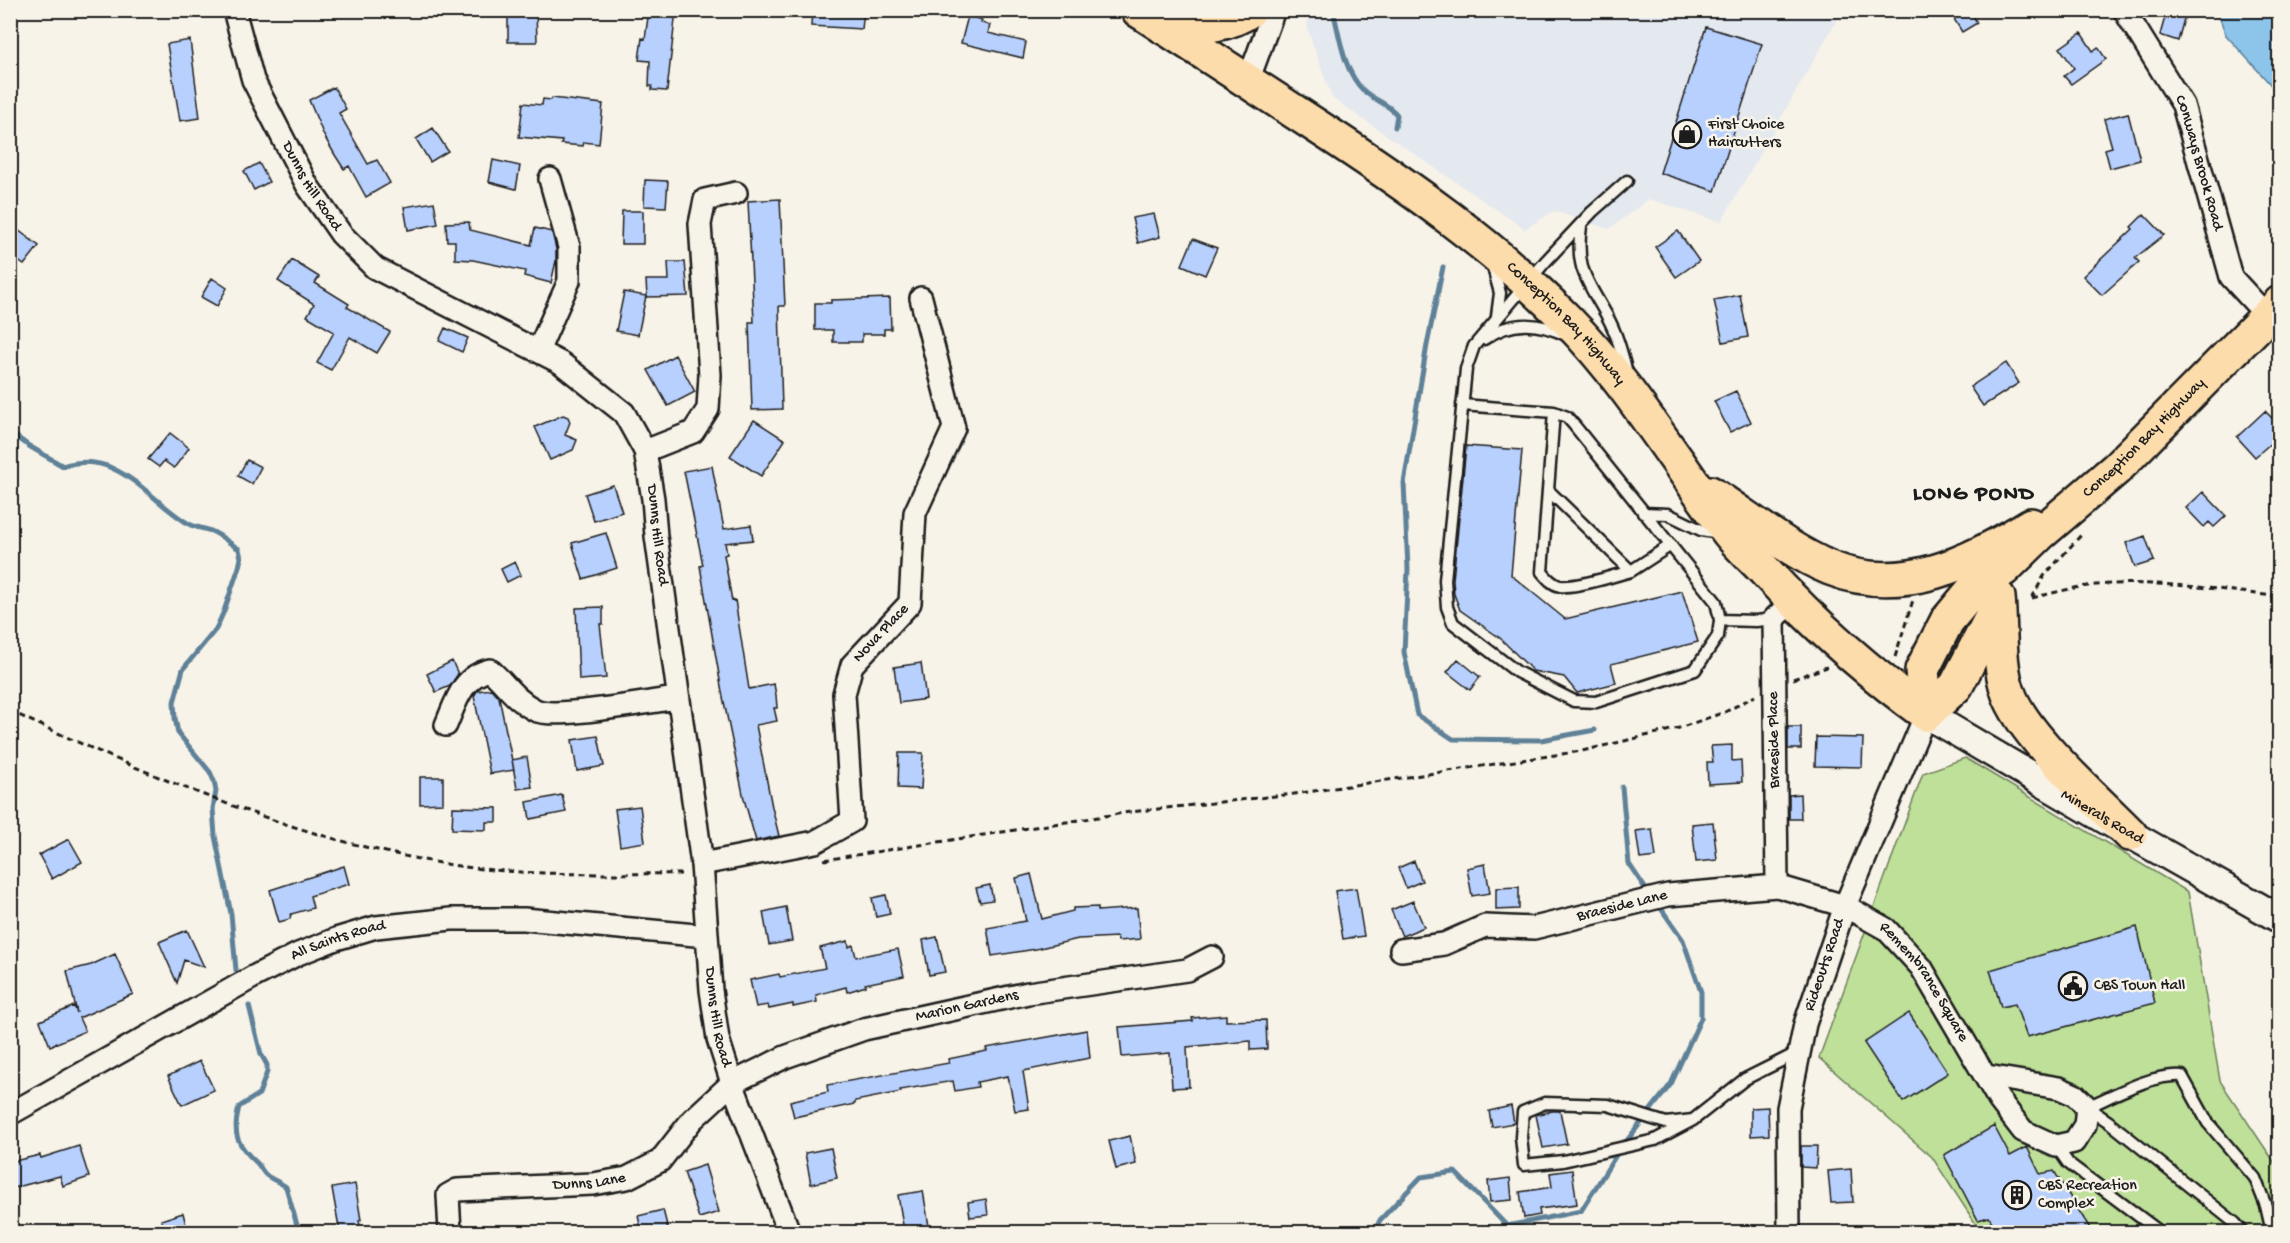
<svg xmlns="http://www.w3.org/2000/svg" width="2290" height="1243" viewBox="0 0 2290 1243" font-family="'Gochi Hand',sans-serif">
<rect width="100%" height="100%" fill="#f7f3e8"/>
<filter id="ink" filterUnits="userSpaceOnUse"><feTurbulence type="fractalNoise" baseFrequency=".0167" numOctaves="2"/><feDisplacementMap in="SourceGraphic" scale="12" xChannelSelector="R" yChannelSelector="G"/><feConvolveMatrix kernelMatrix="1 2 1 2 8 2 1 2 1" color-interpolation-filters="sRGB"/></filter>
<g filter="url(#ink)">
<path fill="#e4e8ef" d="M1307 11H1842L1721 222 1649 199 1609 229 1554 211 1525 229 1332 98 1308 30Z"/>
<path fill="#bee099" stroke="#6d7e5a" stroke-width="1.5" d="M1965 758 2188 892 2220 1081 2279 1169V1232H1981L1932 1157 1819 1058 1923 773Z"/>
<path fill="#8cc4ea" stroke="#5f8198" stroke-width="1.5" d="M2217 11H2279V101L2270 84 2226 35Z
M2279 158 2280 244 2276 245 2277 168Z"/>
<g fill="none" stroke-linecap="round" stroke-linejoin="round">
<path stroke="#5f8198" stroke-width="5" d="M1333 10C1340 37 1343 70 1363 90 1373 100 1388 103 1397 115L1395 127
M1443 267 1427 345 1404 483 1408 569 1404 652 1417 715 1453 739 1541 740 1595 730
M10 432 29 446 63 466C118 448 148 500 189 524 196 528 204 528 211 531 221 535 229 543 239 549L241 558 239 567 224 611 216 629 183 669 174 702 175 718 178 733 210 772 214 781 216 791 213 809 215 836 231 914 236 970
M1622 787 1629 864 1647 891
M249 1006 261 1054 267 1065V1072L259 1094 239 1107C232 1135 237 1145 257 1163 260 1166 262 1171 265 1174 271 1180 279 1181 286 1187L299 1232
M1374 1232 1380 1220 1421 1177 1455 1172 1507 1226 1581 1211 1618 1152 1671 1084 1701 1018V992L1683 940 1660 907"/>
</g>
<path fill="#b8d0fe" stroke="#1c1c1c" stroke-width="1.5" d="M508 10H536L537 42H508Z
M649 10H676L667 91 652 90V86H649L650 61 639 60 642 38 645 39Z
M812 10H864L862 29 811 26Z
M1970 10 1977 23 1962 32 1954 19Z
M2167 10 2185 15 2178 41 2160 35Z
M968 16 982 20 981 23 990 25 988 33 1026 42 1023 58 961 43Z
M1706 27 1762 44 1715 191 1660 173Z
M2081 33 2093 51 2098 47 2106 59 2071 84 2064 76 2074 68 2060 48Z
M190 40 200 118 180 121 167 44Z
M334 87 346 109 339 113 368 164 377 160 390 183 366 197 349 166 344 169 335 155 324 136 309 100Z
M552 98 603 104 599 144 584 142 583 146 561 144 562 141 519 137 523 103 542 105 543 99 551 100Z
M2128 113 2140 160 2110 168 2105 149 2112 147 2104 119Z
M433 128 448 151 430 162 416 139Z
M493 160 520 166 516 189 489 182Z
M259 163 269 182 254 190 244 171Z
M645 180 668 181 666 207 644 206Z
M780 199 785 306H779L782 409 752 410 749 322H754L748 201Z
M434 202 438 224 408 230 404 207Z
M622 211H643V244H621Z
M1154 214 1160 237 1138 243 1132 218Z
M2144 214 2164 235 2135 258 2139 262 2102 295 2083 276 2133 229 2131 227Z
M469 222 470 230 531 245 535 228 552 232 556 249V261L551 283 524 276 525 271 473 260 455 259V241H447L446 223Z
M10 224 39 246 24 265 10 255Z
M1678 231 1699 261 1676 277 1655 247Z
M1193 239 1217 248 1205 275 1182 265Z
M292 260 319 277 315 283 349 304 347 307 390 332 377 353 350 337 331 370 317 363 334 332 307 316 314 304 278 281Z
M668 262H685L688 296 647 297 646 280H669Z
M212 278 227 288 217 306 201 297Z
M624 292 646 296 638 335 616 331Z
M1740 295 1748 337 1723 342 1714 300Z
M890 298 891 329H884V334H862V342H833V330H815V303H831V300Z
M445 328 468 338 462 352 439 341Z
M675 355 695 392 668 406 648 370Z
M2006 363 2019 383 1983 406 1970 387Z
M1736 391 1751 422 1730 432 1714 401Z
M2265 411 2280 426V435L2255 457 2237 437Z
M563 415 568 417 570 422 565 435 577 440 573 450 550 460 535 427Z
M754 420 785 440 761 476 730 456Z
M170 433 189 448 174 468 164 461 159 467 148 459Z
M1466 446 1522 450 1511 575 1565 619 1682 591 1698 642 1611 664 1616 683 1577 693 1564 677 1533 671 1500 638 1460 610 1454 594 1453 580Z
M247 460 261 467 252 484 238 476Z
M712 466 724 529 751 525 753 540 725 543 727 554 724 555 732 601 735 600 749 689 774 684 776 695 777 708H774L777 721 756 725 772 807 779 836 756 841 744 799 722 692 700 566 703 565 684 471Z
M613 485 622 512 594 521 585 494Z
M2203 492 2226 516 2214 527 2209 522 2204 527 2186 508Z
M606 533 617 568 583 579 572 543Z
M2145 536 2154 561 2135 567 2126 543Z
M515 562 521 575 507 582 501 569Z
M603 607V624H600L606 678 579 680 576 608Z
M1458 659 1480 677 1470 690 1447 672Z
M452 661 458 674 450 686 436 692 427 674Z
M921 663 926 699 899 703 894 667Z
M491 689 499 697 514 770 490 774 474 696 477 691Z
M1788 727H1801V749H1788Z
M598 736 604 766 577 771 572 740Z
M1816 737 1863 738 1862 767 1815 766Z
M1732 745V761L1741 760 1742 782 1708 784 1707 762H1713L1711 746Z
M899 753H923L921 789 898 788Z
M527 757 532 787 517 789 512 760Z
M420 777H443V803L420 804Z
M1800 794 1801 819H1789V795Z
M562 795 566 812 530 819 527 802Z
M640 806 645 842 620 846 615 809Z
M453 807 497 808V822H486V830L452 829Z
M1713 822 1717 860 1696 862 1692 824Z
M1652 829 1656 857 1640 859 1636 831Z
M69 839 82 862 52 879 39 855Z
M1414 861 1422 881 1406 888 1398 868Z
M1485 864 1490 893 1472 896 1467 868Z
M344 866 349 884 310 896 313 908 291 914 290 919 279 922 270 890Z
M1031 874 1042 919 1073 911V908L1098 907V911L1137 908 1140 939 1118 941 1117 937 1078 939 1036 949 992 956 987 928 1026 921 1016 878Z
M990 885 993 900 980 902 976 888Z
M1519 887V909L1496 910V888Z
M1356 888 1364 936 1343 939 1335 891Z
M886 895 890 914 876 917 872 898Z
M1413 901 1424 927 1402 936 1391 910Z
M786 907 792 941 769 945 763 912Z
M2137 927 2155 1003 2027 1037 2015 1004 2001 1007 1990 970Z
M187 930 204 967 184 960 177 983 159 942Z
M937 937 945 972 929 975 923 940Z
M848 941 849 947 853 945 856 957 898 949 904 976 865 984 866 986 847 992 846 987 816 995 817 1002 793 1007V1004L769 1009 768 1005 756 1007 750 980 779 974 780 977 825 968 820 948Z
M115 954 133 994 79 1018 85 1031 50 1046 40 1021 74 1006 77 1013 67 971 91 965Z
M1909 1013 1948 1073 1903 1102 1864 1043Z
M1226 1015V1021L1266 1020 1267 1049 1250 1050V1041L1187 1047 1189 1087 1172 1088 1170 1053 1122 1057 1119 1027 1193 1021 1192 1018Z
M1087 1030 1090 1058 1023 1071 1029 1109 1015 1111 1008 1076 977 1082 978 1087 955 1091 953 1081 900 1090 901 1092 855 1101V1104L794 1117 790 1101 828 1092 827 1085 949 1063 948 1059 987 1051 986 1048Z
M200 1061 214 1090 182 1105 168 1076Z
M1511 1106 1514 1123 1492 1127 1489 1111Z
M1768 1107 1769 1135 1751 1136V1108Z
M1552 1111H1560L1567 1144 1543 1148 1536 1115Z
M1994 1126 2010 1156 2027 1147 2040 1174 2054 1171 2093 1233H1998L1989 1217 1978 1220 1944 1155Z
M1130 1136 1136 1164 1116 1169 1109 1141Z
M79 1146 89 1177 63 1186 60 1176 13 1188 10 1162 40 1155 41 1158Z
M1801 1146H1817L1816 1168 1801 1167Z
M831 1148 837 1178 811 1184 805 1153Z
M705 1165 719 1212 699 1218 684 1172Z
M1851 1169 1853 1202 1831 1203 1828 1171Z
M1572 1170 1577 1204 1539 1209 1540 1215 1524 1218 1520 1192 1552 1187 1550 1173Z
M1510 1178 1512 1200 1490 1202 1488 1181Z
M355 1184 361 1220H359L361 1233H340L332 1188Z
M923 1191 929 1226 904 1231 898 1195Z
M986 1199 988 1215 970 1217 968 1202Z
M663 1210 669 1233H642L638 1216Z
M183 1213 188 1233H165L161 1220Z"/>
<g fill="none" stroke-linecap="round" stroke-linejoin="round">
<g stroke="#1c1c1c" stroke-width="15">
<path id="service" d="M1581 226C1575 269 1587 280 1607 316 1617 334 1622 353 1627 373
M1492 264 1500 293 1497 316
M1484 339C1511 320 1538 321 1568 336
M1462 405 1554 412 1567 417 1574 425 1716 602 1720 620 1718 636 1695 670 1596 702 1574 701 1517 672 1453 623 1447 607 1445 580 1466 369 1474 346 1545 262 1592 212 1627 181
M1554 412 1548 490 1631 571 1671 545
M1548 490 1542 572C1547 578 1552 584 1560 586 1577 588 1613 576 1631 571
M1643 513 1668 514 1701 530 1720 533
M1720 620 1756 621 1774 619
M2087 1107C2115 1095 2151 1074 2182 1076L2208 1123 2255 1178 2266 1206 2272 1232
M2087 1107 2109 1122 2235 1223 2243 1232
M1693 1120 1655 1140 1563 1161 1524 1165 1521 1137 1523 1112 1545 1103 1608 1105 1666 1123 1693 1120 1745 1079 1799 1052
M2056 1146 2068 1163 2160 1232"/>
</g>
<g stroke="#1c1c1c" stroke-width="26">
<g id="minor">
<path id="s1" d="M234 10 253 80 307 185 341 234 375 268 561 363 624 413 645 451 653 499 656 536 702 864 711 990 718 1039 732 1083 789 1232"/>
<path id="s2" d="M2124 10 2183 105 2231 277 2267 316"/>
<path d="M1248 81 1274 10"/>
<path d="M538 351 569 281V247L550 179"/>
<path d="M645 451 693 432 708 409 710 375 700 224 705 200 736 193"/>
<path d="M446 725C456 702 462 676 490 670 506 684 515 700 535 710 555 720 650 701 678 698"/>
<path id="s3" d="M702 864 815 842 852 821 844 694 852 665 910 603 915 513 954 428 921 298"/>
<path d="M1777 886 1774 619 1793 601"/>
<path id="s4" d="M1401 950 1444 944 1485 926 1534 928 1668 895 1777 886 1845 906 1886 929 1921 967 1999 1100 2023 1131 2056 1146 2074 1142 2085 1125 2087 1107 2075 1095 2059 1088 1987 1076"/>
<path id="s5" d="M10 1114 255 976 298 954 336 939 376 927 451 919H524L706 936"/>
<path id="s6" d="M450 1232 448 1195 457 1190 593 1184 627 1178 660 1161 692 1120 732 1083 785 1057 864 1029 1028 993 1187 970 1212 957"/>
<path id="s7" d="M1789 1232 1788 1108 1805 1024 1845 906 1926 714"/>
</g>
</g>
<g stroke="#1c1c1c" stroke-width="32">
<g id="tertiary">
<path id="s8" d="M1926 714 2130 834 2280 919"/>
</g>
</g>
<g stroke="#1c1c1c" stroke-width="38">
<g id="primary">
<path id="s9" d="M1138 10C1198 49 1258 88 1318 127 1406 184 1493 245 1567 320 1630 384 1675 462 1729 533 1740 547 1754 559 1766 572 1814 624 1868 672 1926 714"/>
<path d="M1165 28C1194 26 1225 28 1250 10"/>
<path d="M1710 493C1747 517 1789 551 1830 568 1902 597 1970 563 2031 525"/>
<path d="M1998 597C2001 628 1998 663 2008 692 2023 736 2096 799 2130 834"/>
<path id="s10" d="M1926 714 1922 670 1947 621 1972 591 2004 569 2041 533 2117 468 2280 303"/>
<path d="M1926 714 1956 686 1992 617 1996 603"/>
</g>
</g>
<path stroke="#1c1c1c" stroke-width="3" stroke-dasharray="6 4.5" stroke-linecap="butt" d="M2032 598 2044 576 2082 534
M2032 598C2053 593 2074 587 2096 585 2157 580 2219 589 2280 597
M1895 657 1913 600
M1793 679 1827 667
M10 711C152 777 297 840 452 865 528 877 607 873 684 874
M824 860 1130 812 1294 794 1582 751 1679 728 1725 712 1755 696"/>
<use href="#service" stroke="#f7f3e8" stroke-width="10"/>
<use href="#minor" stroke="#f7f3e8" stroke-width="21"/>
<use href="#tertiary" stroke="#f7f3e8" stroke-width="27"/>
<use href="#primary" stroke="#fddcac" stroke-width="33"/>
</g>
</g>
<defs>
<g id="shop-ring" transform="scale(1.5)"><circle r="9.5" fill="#f7f3e8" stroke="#1c1c1c" stroke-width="1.5"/><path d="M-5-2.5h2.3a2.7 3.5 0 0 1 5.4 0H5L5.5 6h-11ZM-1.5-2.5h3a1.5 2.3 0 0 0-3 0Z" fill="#1c1c1c"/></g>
<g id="civic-ring" transform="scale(1.5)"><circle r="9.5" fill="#f7f3e8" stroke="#1c1c1c" stroke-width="1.5"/><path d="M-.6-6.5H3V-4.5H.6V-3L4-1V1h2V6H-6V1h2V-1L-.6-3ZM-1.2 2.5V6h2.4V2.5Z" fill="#1c1c1c"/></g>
<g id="building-ring" transform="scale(1.5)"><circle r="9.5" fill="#f7f3e8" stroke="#1c1c1c" stroke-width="1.5"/><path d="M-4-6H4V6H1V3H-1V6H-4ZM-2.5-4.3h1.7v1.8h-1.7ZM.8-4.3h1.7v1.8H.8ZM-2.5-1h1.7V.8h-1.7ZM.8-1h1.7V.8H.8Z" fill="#1c1c1c"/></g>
</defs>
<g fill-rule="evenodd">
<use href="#shop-ring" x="1687" y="134"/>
<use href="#civic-ring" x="2073" y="986"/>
<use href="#building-ring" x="2017" y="1195"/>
</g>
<g text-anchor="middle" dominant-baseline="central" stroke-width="5" stroke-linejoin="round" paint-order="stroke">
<g font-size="16" fill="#1c1c1c" stroke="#f7f3e8" text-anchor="start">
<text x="1708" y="125">First Choice<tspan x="1708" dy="18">Haircutters</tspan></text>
<text x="2094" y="986">CBS Town Hall</text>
<text x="2038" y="1186">CBS Recreation<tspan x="2038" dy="18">Complex</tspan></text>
</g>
<g font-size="16" fill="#1c1c1c" stroke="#f7f3e8">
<text stroke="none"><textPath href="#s2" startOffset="172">Conways Brook Road</textPath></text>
<text stroke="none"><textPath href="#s1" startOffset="194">Dunns Hill Road</textPath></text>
<text stroke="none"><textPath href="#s9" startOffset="532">Conception Bay Highway</textPath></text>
<text stroke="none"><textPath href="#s10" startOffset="369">Conception Bay Highway</textPath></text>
<text stroke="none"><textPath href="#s1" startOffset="716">Dunns Hill Road</textPath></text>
<text stroke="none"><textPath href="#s3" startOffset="358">Nova Place</textPath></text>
<text transform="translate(1775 740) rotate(-91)">Braeside Place</text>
<text stroke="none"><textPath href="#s8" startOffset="204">Minerals Road</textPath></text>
<text stroke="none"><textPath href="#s4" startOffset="228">Braeside Lane</textPath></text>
<text stroke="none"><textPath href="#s5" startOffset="372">All Saints Road</textPath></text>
<text stroke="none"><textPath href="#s7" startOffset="272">Rideouts Road</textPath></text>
<text stroke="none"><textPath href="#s4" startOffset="568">Remembrance Square</textPath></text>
<text stroke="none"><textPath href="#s6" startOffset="610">Marion Gardens</textPath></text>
<text stroke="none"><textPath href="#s1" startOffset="1202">Dunns Hill Road</textPath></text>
<text stroke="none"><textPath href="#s6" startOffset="180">Dunns Lane</textPath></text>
</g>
<g font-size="22" font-weight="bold" letter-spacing="1.5" fill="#1c1c1c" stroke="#f7f3e8">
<text x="1974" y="495">LONG POND</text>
</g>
</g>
<rect width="2290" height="1243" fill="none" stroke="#f7f3e8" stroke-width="36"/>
<rect x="18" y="18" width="2254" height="1207" fill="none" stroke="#1c1c1c" stroke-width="2" filter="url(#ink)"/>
</svg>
